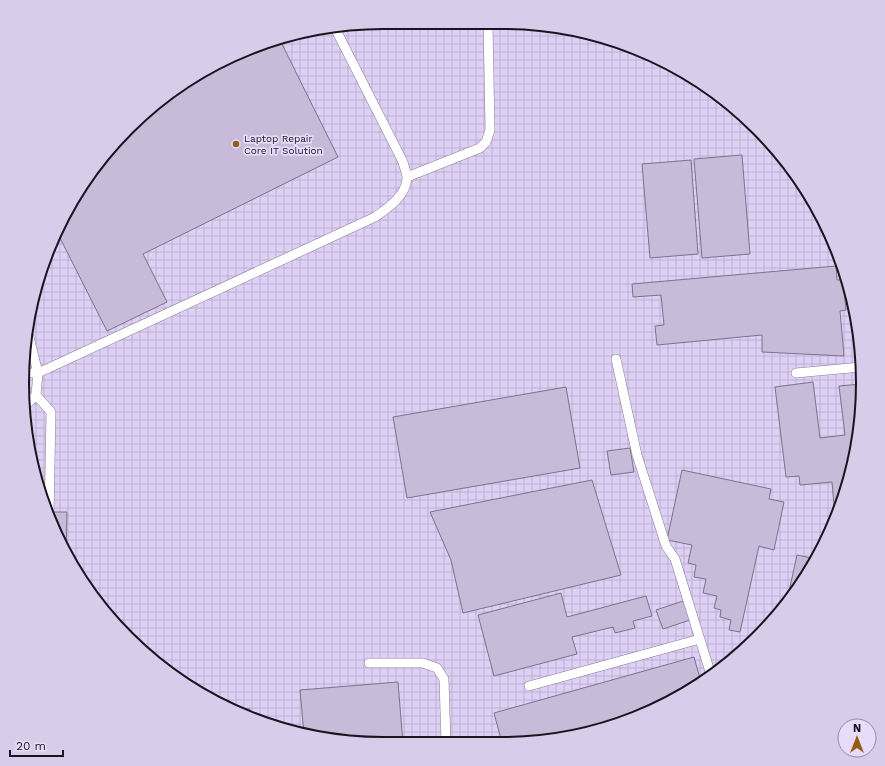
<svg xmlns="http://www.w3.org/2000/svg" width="885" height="766" viewBox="0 0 885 766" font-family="'Work Sans',sans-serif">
<defs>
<pattern id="industrial-grid" width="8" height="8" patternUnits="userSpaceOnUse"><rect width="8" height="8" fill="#decff4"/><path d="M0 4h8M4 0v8" fill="none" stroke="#beb1d1"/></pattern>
</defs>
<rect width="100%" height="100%" fill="#e8dcfb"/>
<path fill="url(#industrial-grid)" d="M383 22 549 25 662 59 722 97 774 145 815 203 844 267 860 336 862 407 851 477 826 543 788 603 740 655 682 696 618 725 526 743 383 744 312 737 245 717 182 683 112 621 70 564 41 499 23 407 25 336 50 245 96 163 223 59 290 34Z"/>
<path fill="#c8bbd9" stroke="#7d718d" d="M279 38 338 157 143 254 167 302 107 331 57 232 96 163 145 111 223 59Z
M742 155 750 254 702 258 694 159Z
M691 160 698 254 650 258 642 164Z
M836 266 837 280H843L846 310 840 311 844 356 762 352V335L657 345 655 326 664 325 661 295 633 297 632 284Z
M813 382 820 438 845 435 839 386 861 384 862 407 851 477 840 504 834 505 832 482 800 485 799 476 786 477 775 387Z
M566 387 580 468 407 498 393 417Z
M630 448 634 472 611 475 607 451Z
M682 470 771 489 769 499 784 502 774 550 759 546 740 632 729 630 731 620 720 617 721 610 714 608 717 596 703 593 706 579 694 577 696 565 688 563 692 545 667 540Z
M592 480 621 575 463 613 451 560 430 512Z
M50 512H67L66 554 50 519Z
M797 555 816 559 786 605Z
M561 593 567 617 646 596 652 616 633 621 635 628 615 633 613 627 572 637 577 654 494 676 478 615Z
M686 600 693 619 663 629 656 610Z
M694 657 701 682 682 696 618 725 526 743H502L494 713Z
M398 682 403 744H383L312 737 304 734 300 690Z
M229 708 250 709V718L245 717Z"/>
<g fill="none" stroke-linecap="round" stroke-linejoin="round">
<g stroke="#8b7f9b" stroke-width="10">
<path id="service" d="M407 177 480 148 486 142 490 130 488 24
M616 359 637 455 666 546 675 559 711 675
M24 373H38L375 217C388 208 406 196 407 178 407 173 404 167 403 162L335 28
M796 373 861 367
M36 395 51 412 49 517
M23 408 36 395 38 373 27 329
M760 632H761
M369 663H423L437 668 444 679 446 744
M529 686 700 639"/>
</g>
<use href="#service" stroke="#fff" stroke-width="9"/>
</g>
<circle fill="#935d14" stroke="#e8dcfb" stroke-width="1.5" cx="236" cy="144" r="4"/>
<g text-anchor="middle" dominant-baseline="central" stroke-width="3.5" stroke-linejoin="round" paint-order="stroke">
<g font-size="10" fill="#19151f" stroke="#e8dcfb" text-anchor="start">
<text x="244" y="138">Laptop Repair<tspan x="244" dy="12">Core IT Solution</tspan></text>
</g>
</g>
<path d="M0 0H885V766H0ZM383 29H502A354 354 0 0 1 856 383V383A354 354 0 0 1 502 737H383A354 354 0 0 1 29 383V383A354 354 0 0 1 383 29Z" fill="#d7cce9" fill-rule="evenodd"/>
<path fill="none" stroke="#19151f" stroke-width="2" d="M383 29H502A354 354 0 0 1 856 383V383A354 354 0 0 1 502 737H383A354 354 0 0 1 29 383V383A354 354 0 0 1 383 29Z"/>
<g transform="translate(857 738)"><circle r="19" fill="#e8dcfb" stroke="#958ca3"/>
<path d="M0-3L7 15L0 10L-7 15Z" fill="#935d14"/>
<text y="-6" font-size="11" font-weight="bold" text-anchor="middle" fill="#19151f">N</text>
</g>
<path d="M10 750v6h53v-6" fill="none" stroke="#19151f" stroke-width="2"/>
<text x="16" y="750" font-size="12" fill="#19151f" stroke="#e8dcfb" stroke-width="3" paint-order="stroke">20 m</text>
</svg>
